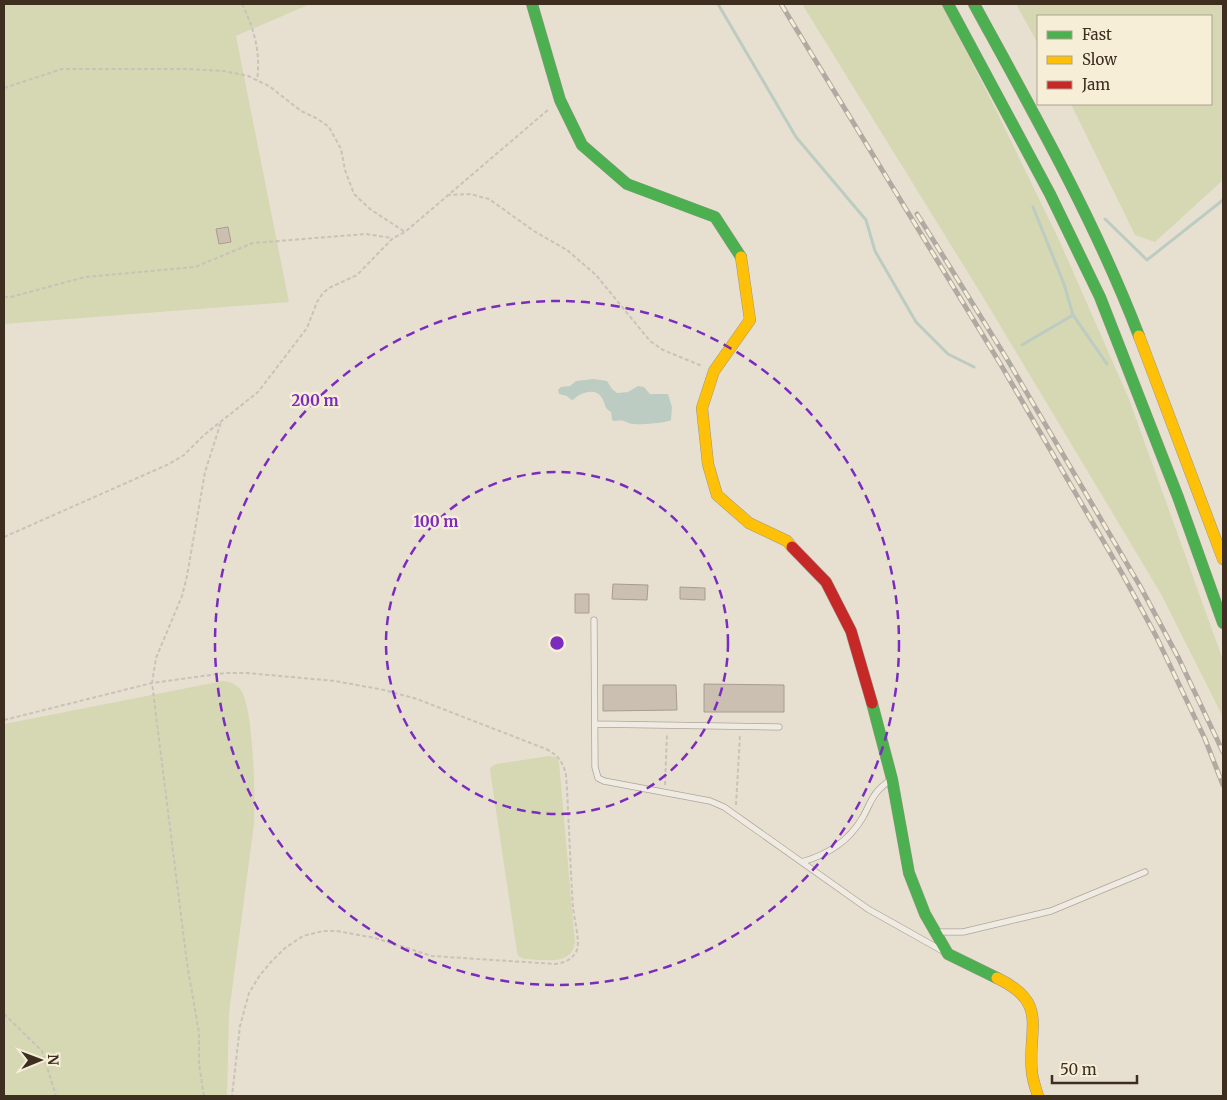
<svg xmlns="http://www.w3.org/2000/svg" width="1227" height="1100" viewBox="0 0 1227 1100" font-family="Merriweather,serif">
<rect width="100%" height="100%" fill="#e7e0d1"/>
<path fill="#d6d7b3" d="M4 4H310L236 36 289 302 4 324Z
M802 4H942L992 102 1060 242 1129 399 1223 660V717L1161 594 983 297Z
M1016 4H1223V180L1155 242 1135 235 1071 104H1211V16H1038V44Z
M223 681C231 682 237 684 242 692 254 715 255 796 254 824L229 1013 227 1096H4V724Z
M549 756 556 757 559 762 575 943C570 967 544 959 524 959L518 956 517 952 490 770 491 767 496 764Z"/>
<path fill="#bcccc2" d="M594 379 607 381 612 389 617 393 628 392 638 386 644 387 650 394H668L672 407 671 420C667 423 639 425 634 424 624 423 627 419 614 421L612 420 611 412C604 408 606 405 602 398 596 387 580 392 573 400L570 399 567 396 559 394 558 390 561 387 570 386 576 381Z"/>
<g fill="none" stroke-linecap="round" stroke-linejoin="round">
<path stroke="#bcccc2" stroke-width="3" d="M718 4 796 137 866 220 875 251 916 322 948 354 974 367
M1033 207 1064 284 1073 315 1107 364
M1105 219 1147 260 1223 200
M1022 345 1073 315"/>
</g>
<path fill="#cbbfb2" stroke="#a89c90" d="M228 227 231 242 219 244 216 229Z
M613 584 648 585 647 600 612 599Z
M680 587 705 588V600L680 599Z
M575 594H589V613H575Z
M704 684 784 685V712H704Z
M603 685H676L677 710 603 711Z"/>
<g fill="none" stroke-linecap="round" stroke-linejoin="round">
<g stroke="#ada599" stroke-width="7">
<path id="lane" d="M594 620 595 767 598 778 604 781 710 801 724 807 868 909 941 950
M595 724 779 727
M802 862C829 854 849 841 863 817 873 798 872 794 890 780
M937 932H963L1051 911 1145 872"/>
</g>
<g stroke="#9c958a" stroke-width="12">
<path id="fast" d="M532 4 560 100 582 145 627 184 715 217 741 257
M948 4 1050 194 1100 297 1178 497 1223 623
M974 4C1033 112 1095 221 1139 336
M872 703 892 779 909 873 925 914 948 954 997 978"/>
</g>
<g stroke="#9c958a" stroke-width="12">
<path id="slow" d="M741 257 750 320 714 371 702 408 708 464 717 495 749 523 787 541 792 547
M1139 336 1223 559
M997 978C1050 1003 1027 1028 1032 1073 1033 1081 1036 1089 1038 1096"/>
</g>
<g stroke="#9c958a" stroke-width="12">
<path id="jam" d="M792 547 826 582 851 631 872 703"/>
</g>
<path stroke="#c8c2b9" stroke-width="2" stroke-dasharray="4 2.5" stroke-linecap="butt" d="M242 4C254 28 261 53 257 80
M4 88 62 69H187L224 71 248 76 269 86 301 111 318 119 329 127 341 149 345 170 354 194 370 209 405 232
M447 195 470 194 489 199 534 231 567 250 596 275 650 341 663 350 702 366
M4 297H11L85 277 195 267 253 243 366 234 392 238
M4 537 169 464 184 455 204 435 258 392 307 328 317 302 323 293 329 288 357 275 393 238 405 232 549 109
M4 720 152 683 225 673H247L335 681 384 690 417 699 546 749C558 755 563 762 566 775 569 819 570 863 573 907 574 919 580 940 577 950 573 959 565 963 555 964L432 956 375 938 337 931H323L303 936 285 948 271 962 260 975 249 993 240 1026 232 1096
M665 785 667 733
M736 805 740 735
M4 1014 42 1051 56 1096
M204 1096 199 1064V1033L187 963 152 683 156 658 182 596 187 576 205 472 221 422"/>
<use href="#lane" stroke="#efebe3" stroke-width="5.5"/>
<use href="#fast" stroke="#4caf50" stroke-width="11"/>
<use href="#slow" stroke="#ffc107" stroke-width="11"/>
<use href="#jam" stroke="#c62828" stroke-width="11"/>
<g stroke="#afaaa2" stroke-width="5">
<path id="rail" d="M781 4 1001 365 1123 575 1156 636 1205 739 1223 785
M917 214 1007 359 1140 586 1179 659 1223 752"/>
</g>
<use href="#rail" stroke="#f7eed8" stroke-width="3" stroke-dasharray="9" stroke-linecap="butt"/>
</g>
<g fill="none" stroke="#7b2cbf" stroke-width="2.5" stroke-dasharray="9 6">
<circle cx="557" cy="643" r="171"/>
<circle cx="557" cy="643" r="342"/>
</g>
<circle cx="557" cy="643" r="8" fill="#7b2cbf" stroke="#f7eed8" stroke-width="2.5"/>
<g font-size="15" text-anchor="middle" font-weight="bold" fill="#7b2cbf" stroke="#f7eed8" stroke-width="5" stroke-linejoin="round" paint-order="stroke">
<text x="315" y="406">200 m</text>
<text x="436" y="527">100 m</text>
</g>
<rect width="1227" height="1100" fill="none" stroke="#3d2e20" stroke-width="10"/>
<rect x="1037" y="15" width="175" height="90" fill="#f7eed8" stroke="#ada18e"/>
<rect x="1047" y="31" width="25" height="8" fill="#4caf50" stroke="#ada18e"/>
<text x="1082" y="40" font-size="15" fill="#3d2e20">Fast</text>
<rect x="1047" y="56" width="25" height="8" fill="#ffc107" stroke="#ada18e"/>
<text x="1082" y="65" font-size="15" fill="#3d2e20">Slow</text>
<rect x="1047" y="81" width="25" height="8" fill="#c62828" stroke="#ada18e"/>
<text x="1082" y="90" font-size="15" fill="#3d2e20">Jam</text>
<g transform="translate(40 1060) rotate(89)" stroke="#f7eed8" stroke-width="4" paint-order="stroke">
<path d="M0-4L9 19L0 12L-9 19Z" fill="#3d2e20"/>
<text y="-8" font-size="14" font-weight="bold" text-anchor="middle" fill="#3d2e20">N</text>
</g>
<path d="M1052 1075v8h85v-8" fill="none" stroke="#3d2e20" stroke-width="2.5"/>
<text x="1060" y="1075" font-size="15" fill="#3d2e20" stroke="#f7eed8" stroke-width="4" paint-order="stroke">50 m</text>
</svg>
